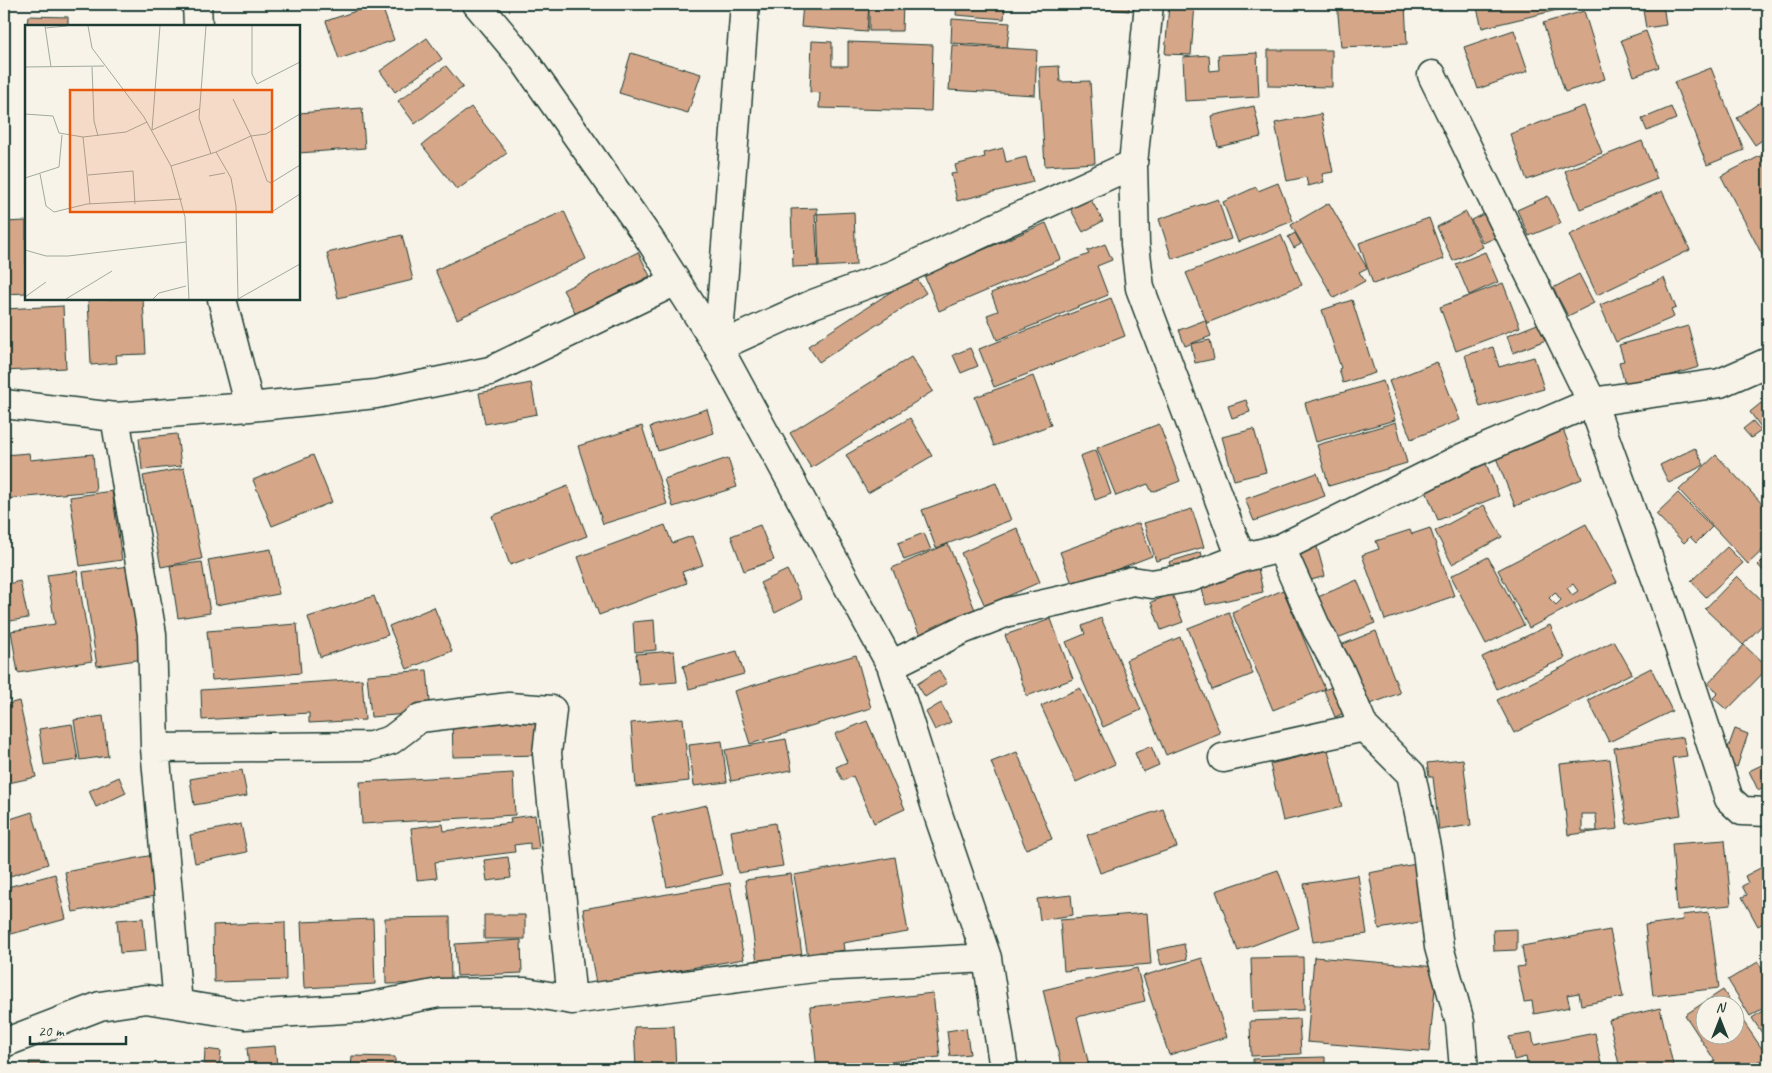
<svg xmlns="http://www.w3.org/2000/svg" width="1772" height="1073" viewBox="0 0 1772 1073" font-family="Caveat,sans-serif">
<rect width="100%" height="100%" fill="#f7f3e8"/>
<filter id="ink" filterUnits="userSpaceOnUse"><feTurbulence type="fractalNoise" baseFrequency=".02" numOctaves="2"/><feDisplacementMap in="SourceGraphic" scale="10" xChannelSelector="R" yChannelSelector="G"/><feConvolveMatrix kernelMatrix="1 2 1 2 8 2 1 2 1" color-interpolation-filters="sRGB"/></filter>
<g filter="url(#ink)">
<path fill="#d6a689" stroke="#1f3d34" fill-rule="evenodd" d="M377 4H381L394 40 339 59 326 21Z
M803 4H869L867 32 801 27Z
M869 4H903L902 31H869Z
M957 4H1005L1004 19 956 15Z
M1100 4H1129V11L1099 8Z
M1169 4H1195L1191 55 1165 54Z
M1337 4H1405L1407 44 1341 47Z
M1476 4H1582L1482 28Z
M1642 4H1663L1666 25 1646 28Z
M1584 11 1605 79 1565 92 1543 23Z
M28 16 68 17V26H27Z
M952 19 1010 23 1007 47 951 43Z
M1514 30 1528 71 1478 89 1464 47Z
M1646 31 1659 67 1634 76 1621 40Z
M427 38 442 59 395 92 380 71Z
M812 41 832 42V66H848V42L933 45 931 111 819 108 820 93 810 92Z
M952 45 1037 50 1035 95 949 90Z
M1268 50H1332V87L1268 86Z
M631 53 701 74 688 113 619 93Z
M1257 53 1259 97 1185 101 1183 57 1209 55 1210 71 1219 70 1218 55Z
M446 66 463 87 415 124 398 101Z
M1059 66 1060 82 1090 81 1095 163 1045 166 1039 67Z
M1711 68 1744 150 1707 165 1674 82Z
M1768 97V136L1755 145 1737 118Z
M1254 106 1261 137 1218 147 1211 116Z
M1584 106 1602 153 1527 180 1510 134Z
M471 107 507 153 457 190 422 145Z
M1671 107 1676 119 1647 131 1642 119Z
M362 108 365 148 299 153V113Z
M1321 114 1333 172 1322 174 1324 182 1308 186 1306 177 1287 181 1275 123Z
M1642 141 1657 179 1580 209 1565 171Z
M1003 148 1006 162 1026 157 1033 182 957 201 951 174 957 173 955 165 985 157 984 153Z
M1768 152V266L1721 176Z
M1278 183 1293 221 1238 242 1223 202 1256 187 1258 191Z
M1662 191 1690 250 1597 295 1569 235Z
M1548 196 1561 223 1529 236 1517 210Z
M1090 198 1103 221 1083 232 1070 208Z
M1218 199 1231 239 1172 259 1159 219Z
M1329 203 1367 268 1359 272 1365 281 1334 298 1291 225Z
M817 208 819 266 793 267 791 209Z
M564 211 586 259 457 319 435 270Z
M854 212 856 265 818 267 815 214Z
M1466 212 1483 247 1453 261 1437 227Z
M1484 214 1495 238 1483 243 1471 220Z
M1429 218 1444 259 1373 284 1359 243Z
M26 221V293L4 294V222Z
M1046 223 1061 259 939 311 924 275Z
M1295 233 1301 244 1294 248 1288 237Z
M402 235 413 280 338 298 327 253Z
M1281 235 1302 285 1207 323 1186 273Z
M1105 244 1112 260 1097 266 1108 295 997 340 987 315 998 311 991 293 1089 254 1087 251Z
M638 252 650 276 576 314 563 290Z
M1485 252 1498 282 1469 295 1456 264Z
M1579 274 1594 303 1568 316 1553 288Z
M915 276 926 293 819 362 808 346Z
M1664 278 1676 308 1671 310 1674 317 1616 342 1600 305Z
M1503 283 1520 327 1456 351 1440 307Z
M1111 298 1125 336 994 387 979 349Z
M88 299H143L146 354 116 355 117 363 91 365Z
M1352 300 1375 373 1343 383 1339 369 1341 368 1322 310Z
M63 306 66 368 4 371V309Z
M1205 320 1211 336 1185 346 1179 330Z
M1545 321 1551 338 1513 353 1507 336Z
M1688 326 1699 367 1626 388 1619 362 1624 361 1619 345Z
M1210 340 1214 359 1195 363 1191 344Z
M1493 347 1499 367 1534 357 1544 389 1480 407 1465 355Z
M970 348 978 366 961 373 953 355Z
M911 357 933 391 811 468 790 433Z
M1437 362 1460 420 1411 439 1389 381Z
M1033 376 1051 425 994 446 975 397Z
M1383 381 1395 420 1316 442 1305 403Z
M531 383 537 414 485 424 479 393Z
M1246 400 1250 412 1232 418 1228 406Z
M1761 403 1768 413V426L1763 430 1750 412Z
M707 409 714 433 658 451 650 427Z
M910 418 932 456 868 493 846 455Z
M1753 421 1761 431 1751 438 1743 429Z
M1396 422 1407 463 1329 486 1317 445Z
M1159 424 1180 481 1152 492 1148 484 1116 496 1097 448Z
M1561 424 1582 479 1515 506 1493 450Z
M642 426 667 504 603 524 578 446Z
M1254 429 1266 472 1234 480 1222 437Z
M177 434 181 466 142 470 139 438Z
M1695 448 1704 465 1669 483 1660 465Z
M1096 450 1111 494 1095 500 1080 456Z
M29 453 30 460 93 454 96 491 4 499V455Z
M313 455 332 502 272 526 253 480Z
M1716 455 1768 510V545L1748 564 1679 490Z
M728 458 737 487 673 507 664 479Z
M1485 461 1499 496 1438 520 1424 486Z
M184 468 202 559 161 567 143 476Z
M1317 473 1325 496 1254 521 1245 499Z
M996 483 1011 520 936 548 922 510Z
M568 486 587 536 510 565 492 516Z
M112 491 122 560 80 566 70 497Z
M1678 493 1712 527 1696 543 1690 537 1684 543 1656 514Z
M1484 505 1502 537 1452 564 1435 531Z
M1192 509 1204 547 1156 561 1144 523Z
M1139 523 1152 556 1073 586 1060 552Z
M1586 524 1617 582 1529 628 1498 570ZM1573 584 1578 591 1572 595 1567 588ZM1555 592 1561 600 1556 605 1549 598Z
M665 525 672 543 692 536 703 565 682 572 687 583 599 615 578 557Z
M760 525 774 560 744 571 731 536Z
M1017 528 1040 582 985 606 961 553Z
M1430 528 1454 596 1385 620 1362 555 1379 549 1376 541 1410 530 1412 534Z
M924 533 931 550 904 560 898 543Z
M948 544 976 612 920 636 892 568Z
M1317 547 1325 576 1308 581 1299 552Z
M1727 547 1743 563 1706 597 1691 581Z
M271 549 279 594 216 605 208 560Z
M1201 552 1205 566 1174 576 1169 562Z
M1768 555V576L1758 565Z
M1488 557 1524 625 1486 644 1451 576Z
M202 562 210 613 178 618 170 566Z
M129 566 143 659 97 666 83 572Z
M1258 568 1263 592 1206 605 1200 581Z
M787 570 802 599 775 613 760 583Z
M77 571 92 661 18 673 11 631 55 624 47 575Z
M1737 576 1768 606V619L1743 645 1705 609Z
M1357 580 1375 623 1335 639 1318 597Z
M20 581 28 618 4 622V585Z
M1283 590 1325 689 1273 710 1232 612Z
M1172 594 1183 622 1161 630 1151 602Z
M374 596 388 635 320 657 308 617Z
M434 607 452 651 407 669 389 626Z
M1229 612 1253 674 1212 690 1188 628Z
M1101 618 1141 710 1103 727 1066 642 1085 634 1082 626Z
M1051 619 1073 679 1027 696 1005 635Z
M654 620 656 650 635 652 633 622Z
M297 624 301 673 212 680 207 631Z
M1550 625 1565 658 1497 689 1482 657Z
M1376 631 1400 693 1362 707 1338 646Z
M1180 637 1220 733 1166 755 1126 660Z
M1614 641 1632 673 1514 733 1497 700Z
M1744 645 1768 668 1727 710 1713 698 1718 693 1708 684Z
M674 651 677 682 639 685 636 654Z
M737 651 744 674 689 689 683 666Z
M856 655 871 708 750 744 734 691Z
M1651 668 1672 711 1609 742 1588 700Z
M427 670 431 712 371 717 367 675Z
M939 670 947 683 925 697 917 684Z
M362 679 365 720 309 723V713L202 720 201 690Z
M1339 684 1349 711 1335 717 1324 690Z
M1080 688 1115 764 1076 782 1041 706Z
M19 701 36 777 4 784V705Z
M941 703 951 722 935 730 926 712Z
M103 716 108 756 80 760 74 720Z
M540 716 541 755 453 757 452 718Z
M683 718 689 781 636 787 631 723Z
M867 721 905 809 874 823 853 776 843 781 836 767 847 762 835 734Z
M72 724 78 760 44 765 39 729Z
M1735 729 1748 734 1737 767 1723 762Z
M1683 737 1687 756 1672 758 1681 815 1627 824 1614 748Z
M786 739 792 770 731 781 725 750Z
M722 741 727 782 694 786 689 745Z
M1151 746 1159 765 1143 772 1135 753Z
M1328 750 1342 807 1283 821 1270 764Z
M1017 752 1052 839 1026 849 991 762Z
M1463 759 1471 825 1439 830 1433 777H1429L1427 763Z
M1610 759 1618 829 1568 835 1560 764Z
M1768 762V785L1758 790 1749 771Z
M242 770 247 796 194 805 190 779Z
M513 773 515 815 362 824 360 782Z
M119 777 126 793 96 807 89 791Z
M707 805 722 875 667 887 652 817Z
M1163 809 1177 847 1100 873 1087 835Z
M32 812 48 864 4 878V821Z
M1582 814H1596L1597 831H1582Z
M535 815 539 849 530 850V843L514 845 515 852 435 862 437 878 417 880 411 828 443 824 444 831 511 823 510 818Z
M775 823 783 866 738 873 731 831Z
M241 824 247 852 195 863 190 835Z
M1725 840 1731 905 1677 910 1672 844Z
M153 855 160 895 73 912 65 872Z
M508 857 511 878 487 881 484 860Z
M895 857 908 932 843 943 844 950 808 957 794 875Z
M1421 863 1431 920 1379 929 1369 873Z
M1768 864V920L1758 926 1742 897 1747 895 1742 886 1748 883 1745 876Z
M1278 870 1299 928 1238 951 1216 891Z
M55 874 66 919 4 936V888Z
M791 874 802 956 757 962 745 880Z
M1358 875 1367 934 1313 942 1304 884Z
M730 883 744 959 596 984 583 909Z
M1071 895 1073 915 1040 920 1037 899Z
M1709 912 1719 988 1653 996 1645 925 1683 920 1682 915Z
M1147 913 1151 964 1064 971 1060 920Z
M484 915H525V939H484Z
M450 917 451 983 386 984 385 918Z
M143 918 146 951 120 953 117 920Z
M373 919 375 984 304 988 301 922Z
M285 922 286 980 214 982 213 925Z
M1517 929V950L1494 951 1493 930Z
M1610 930 1623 997 1581 1005 1579 993 1567 995 1570 1007 1534 1014 1532 1001 1524 1002 1517 967 1525 966 1522 946Z
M521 940 522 973 457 976 455 944Z
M1184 944 1187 959 1161 965 1157 950Z
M1303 957 1304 1010 1253 1012 1251 958Z
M1314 957 1437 967 1429 1052 1307 1042Z
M1202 958 1227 1037 1169 1055 1143 976Z
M1758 962 1768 979V1005L1750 1016 1728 980Z
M1137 968 1145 1001 1077 1017 1090 1069H1062L1043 990Z
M1723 990 1733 1006H1704V1036H1734V1008L1767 1056 1746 1069H1707L1706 1068 1715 1061 1685 1015Z
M933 993 940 1057 817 1069 810 1007Z
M1768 1007V1042L1752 1018Z
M1660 1008 1674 1069H1620L1609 1020Z
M1299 1019 1301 1054 1251 1056 1250 1021Z
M674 1026 676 1069H636L634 1027Z
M966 1028 970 1054 950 1056 947 1031Z
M1532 1033 1534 1045 1595 1033 1602 1069H1528L1526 1057 1514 1060 1509 1037Z
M275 1046 277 1065 249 1068 247 1048Z
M205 1049 221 1051 219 1069H204Z
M352 1056 395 1057V1069H351Z
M1325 1057V1069H1253V1059Z
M29 1062H45L46 1069H30Z
M399 1065H436V1069H399Z"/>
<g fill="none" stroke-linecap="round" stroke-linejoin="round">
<g stroke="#1f3d34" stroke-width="31">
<path id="street" d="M197 4 198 26
M477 4 523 59 650 240 676 281 718 347 891 665 939 817 987 958 1004 1069
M745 4 718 347 813 304 892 275 1133 164
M1149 4 1133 164 1135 244 1140 288 1241 558
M1432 75 1592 402 1664 601 1729 799 1742 811 1768 812
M222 299 250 407
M4 404 115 417 250 407 376 394 490 371 676 281
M115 417 152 634 155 748 178 1004
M1281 548 1317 629 1341 673 1364 727 1411 774 1427 852 1439 947 1460 1022 1464 1069
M891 665 962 630 1008 612 1067 599 1132 581 1152 584 1192 577 1241 558 1281 548 1464 457 1592 402 1720 383 1768 362
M155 748 371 746 391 740 420 718 509 707 552 710 547 753 572 1000
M1223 758 1364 727
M4 1043 100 1006 146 999 245 1015 362 1008 439 993 526 992 572 1000 821 967 987 958"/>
</g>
<use href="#street" stroke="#f7f3e8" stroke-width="28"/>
</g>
</g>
<g transform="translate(25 25)">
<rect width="275" height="275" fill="#f7f3e8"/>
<path fill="none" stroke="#a1aaa0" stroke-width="1" d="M20 1 26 42M63 1 67 23 119 92 146 141 160 192 164 274M135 1 127 105 174 84M181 1 174 93 186 129M227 1V49L232 59 275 37M20 3 42 1M0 42 79 41M67 42 69 96 73 111M208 74 226 111 242 156 246 158 275 140M0 89 28 91 34 108 58 112 101 107 122 97M58 112 65 179M191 127 206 153 211 181 213 274M146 141 191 127 226 111 241 109 275 89M15 149 21 181 29 187 62 179 157 174M63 150 108 146 110 179M184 151 200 148M0 153 34 142 37 110M245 188 275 169M0 225 21 231H43L161 217M0 272 21 257M41 274 87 246M128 274 134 268 161 261M213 274 275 239"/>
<path fill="#e8590c" fill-opacity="0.15" stroke="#e8590c" stroke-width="2.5" d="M45 65H247V187H45Z"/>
<rect width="275" height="275" fill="none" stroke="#1f3d34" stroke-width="2.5"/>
</g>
<rect width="1772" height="1073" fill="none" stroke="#f7f3e8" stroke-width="20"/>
<rect x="10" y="10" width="1752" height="1053" fill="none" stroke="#1f3d34" stroke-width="2" filter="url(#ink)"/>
<g transform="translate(1720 1020)"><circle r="24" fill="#f7f3e8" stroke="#a1aaa0"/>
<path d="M0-4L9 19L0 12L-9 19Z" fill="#1f3d34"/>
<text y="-8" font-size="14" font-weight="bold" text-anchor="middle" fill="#1f3d34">N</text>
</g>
<path d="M30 1036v8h96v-8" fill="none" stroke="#1f3d34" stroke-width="2.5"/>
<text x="38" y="1036" font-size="15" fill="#1f3d34" stroke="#f7f3e8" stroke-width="4" paint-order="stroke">20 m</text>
</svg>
